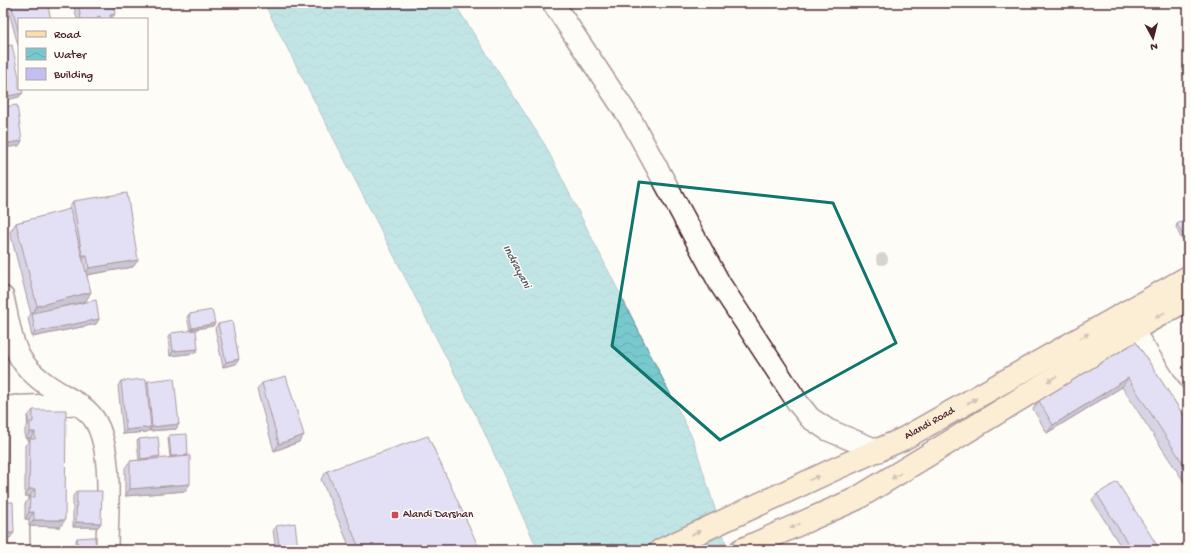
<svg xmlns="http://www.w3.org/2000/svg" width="1191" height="553" viewBox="0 0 1191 553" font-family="'Gochi Hand',sans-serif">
<defs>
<pattern id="water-waves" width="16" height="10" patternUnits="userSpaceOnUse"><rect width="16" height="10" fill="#78c9ce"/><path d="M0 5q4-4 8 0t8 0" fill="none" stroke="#69acb1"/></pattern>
</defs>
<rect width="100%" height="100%" fill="#fdfcf7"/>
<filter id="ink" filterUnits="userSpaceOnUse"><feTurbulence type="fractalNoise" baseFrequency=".025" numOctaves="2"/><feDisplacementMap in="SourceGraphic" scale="8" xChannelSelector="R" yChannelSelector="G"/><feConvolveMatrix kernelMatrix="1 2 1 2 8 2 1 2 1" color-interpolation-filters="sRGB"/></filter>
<g filter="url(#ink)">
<path fill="url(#water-waves)" stroke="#66858d" d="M264 3H454L545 145 693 439 728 550H538L479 421Z"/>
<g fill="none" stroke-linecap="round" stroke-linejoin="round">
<g stroke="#4a1f2b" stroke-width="24">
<path id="minor" d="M553 3 631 120 720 284 798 403 810 418 828 430 879 451
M3 297C14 346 12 364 58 392 70 399 86 407 94 419 114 449 107 514 107 550
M1133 330 1188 418
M16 406 19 550
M3 407 79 404"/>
</g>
<g stroke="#4a1f2b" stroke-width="25">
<g id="major">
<path id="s1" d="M661 550 837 468 903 439 1188 277"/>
<path d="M741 550 856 499 1133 330 1188 299"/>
</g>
</g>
<use href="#minor" stroke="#fdfcf7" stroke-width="21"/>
<use href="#major" stroke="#f8deab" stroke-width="22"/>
</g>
<circle fill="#a9a29a" cx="882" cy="259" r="6"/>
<path fill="#a9a4d0" stroke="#4a1f2b" d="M8 3H47L19 19V45H18L7 5Z
M73 3H113L112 18 77 19Z
M73 201 133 267 87 275 86 301 55 308 99 319 96 324 32 337 28 318 31 314 10 232 16 223 69 210V208Z
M1188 219V237L1182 240 1176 227 1177 224Z
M189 314 215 323 213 326 190 330 187 317Z
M218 324 236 364 223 367 215 328Z
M171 333 198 349 195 353 170 356 168 337Z
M1136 342 1188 422V488L1122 387 1047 433 1033 409 1039 401Z
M121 381 147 383 148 381 179 424 176 429 149 431V430L147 432 123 434 118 386Z
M262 383 299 442 274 451 257 390Z
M33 410 60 527 29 526V519H25V504L30 497V496H25V445L31 439 25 438V429L28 425V416Z
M169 435 188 455 187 456 185 491 125 496V468L130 461 139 460 137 441 139 439 159 459 170 458 168 438Z
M327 471 480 550H351L321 479Z
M77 491 101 523 98 527H73V496Z
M1097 494 1160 550H1123L1092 500Z
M276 526 297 550H276L273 530Z
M77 538 96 550H76V540Z"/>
<path fill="#8986a9" stroke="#4a1f2b" d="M115 14 112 18 111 19 110 15Z
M23 93 19 97 3 101V97Z
M22 141 19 146 3 148V144Z
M1188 236V237L1182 240 1184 237Z
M82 255H87L82 261Z
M138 260 133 267 85 275 89 268Z
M91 292 86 301 32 314V313L37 306Z
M99 319 96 324 32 337 35 332Z
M215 323 213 326 190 330 192 328Z
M198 349 195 353 170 356 173 351Z
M239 359 236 364 223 367 226 362Z
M1128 378 1122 387 1047 433 1053 425Z
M179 424 176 429 149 431 152 427Z
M151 427 147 432 123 434 126 430Z
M30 432H35L31 438H25Z
M304 435 299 442 274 451 279 444Z
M188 455 187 457 170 459 171 456Z
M160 456 158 459 139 461 141 459Z
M190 484 185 491 125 496 130 489Z
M29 489H35L30 496H25Z
M29 512H34L29 519H25Z
M34 520H65L60 527 29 526Z
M76 522 101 523 98 527H73Z
M3 533H14L10 538H3Z"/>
<path fill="#c4bff2" stroke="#4a1f2b" d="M11 3H47L51 19H19V34Z
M78 3H113L115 14 110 15 111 19H101L100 16 97 17V19H81Z
M12 45 19 77V89H22L23 93 3 97V47Z
M17 105 22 141 3 144V107Z
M127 193 138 260 89 268 87 255H82L73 201Z
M70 209 91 292 37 306 16 223Z
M1188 219V236L1184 237 1177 224Z
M96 300 99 319 35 332 32 313Z
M212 310 215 323 192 328 189 314Z
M232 321 239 359 226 362 218 324Z
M196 330 198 349 173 351 171 333Z
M1136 342 1188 422V471L1128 378 1053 425 1039 401Z
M286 376 304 435 279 444 262 383Z
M174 378 179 424 152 427 148 381Z
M146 379 151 427 126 430 121 381Z
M33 410H66L65 520H34V512H29L30 497H35V489H29L30 439H35V432H30V422H33Z
M187 434 188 455 171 456 169 435Z
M428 436 480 550H360L327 471Z
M158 437 160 456 141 459 139 439Z
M190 456V484L130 489V461Z
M1117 482 1160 550H1132L1097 494Z
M77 491H102L101 523 76 522Z
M3 502H13L14 533H3Z
M295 523 298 549 280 550 276 526Z
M95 537 96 550H78L77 538Z"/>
<defs><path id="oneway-solid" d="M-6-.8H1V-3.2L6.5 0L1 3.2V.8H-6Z"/></defs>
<g fill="#a17e6b">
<use href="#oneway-solid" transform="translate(1160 315) rotate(151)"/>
<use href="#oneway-solid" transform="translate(1084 336) rotate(-30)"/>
<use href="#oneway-solid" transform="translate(1052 379) rotate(149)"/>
<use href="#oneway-solid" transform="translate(972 401) rotate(-30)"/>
<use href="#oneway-solid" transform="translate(896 476) rotate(148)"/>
<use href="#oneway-solid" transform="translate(814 478) rotate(-25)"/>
<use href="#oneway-solid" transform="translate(795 526) rotate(156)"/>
<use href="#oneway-solid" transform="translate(696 533) rotate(-25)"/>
</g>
</g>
<path d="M0 0H1191V553H0ZM639 182 833 203 896 343 720 440 612 346Z" fill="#fdfcf7" fill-opacity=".55" fill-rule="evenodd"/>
<path fill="none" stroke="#0f766e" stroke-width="3" stroke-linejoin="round" d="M639 182 833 203 896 343 720 440 612 346Z"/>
<rect fill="#d1495b" stroke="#fdfcf7" stroke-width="1.5" x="391" y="511" width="8" height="8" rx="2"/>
<g text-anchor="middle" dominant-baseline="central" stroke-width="3" stroke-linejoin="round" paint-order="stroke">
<g font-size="11" fill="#4a1f2b" stroke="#fdfcf7">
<text stroke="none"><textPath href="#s1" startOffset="297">Alandi Road</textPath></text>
</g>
<g font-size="11" fill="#4a1f2b" stroke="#fdfcf7" text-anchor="start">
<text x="403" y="515">Alandi Darshan</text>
</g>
<g font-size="12" font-style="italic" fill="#5a5a64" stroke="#fdfcf7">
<text transform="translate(516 267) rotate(62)">Indrayani</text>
</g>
</g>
<rect width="1191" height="553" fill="none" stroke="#fdfcf7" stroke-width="16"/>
<rect x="8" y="8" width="1175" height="537" fill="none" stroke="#4a1f2b" stroke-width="1.5" filter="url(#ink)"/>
<rect x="18" y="18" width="130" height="72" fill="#fdfcf7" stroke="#b5a4a5"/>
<rect x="26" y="31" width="20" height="6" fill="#f8deab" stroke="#b5a4a5"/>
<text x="54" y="38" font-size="12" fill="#4a1f2b">Road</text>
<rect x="26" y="48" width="20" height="12" fill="url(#water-waves)" stroke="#b5a4a5"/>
<text x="54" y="58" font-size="12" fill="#4a1f2b">Water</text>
<rect x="26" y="68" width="20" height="12" fill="#c4bff2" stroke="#b5a4a5"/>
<text x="54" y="78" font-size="12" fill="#4a1f2b">Building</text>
<g transform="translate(1153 38) rotate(173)" stroke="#fdfcf7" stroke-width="3" paint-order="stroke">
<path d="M0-3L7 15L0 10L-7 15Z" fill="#4a1f2b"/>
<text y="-6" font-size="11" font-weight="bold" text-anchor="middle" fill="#4a1f2b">N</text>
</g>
</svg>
